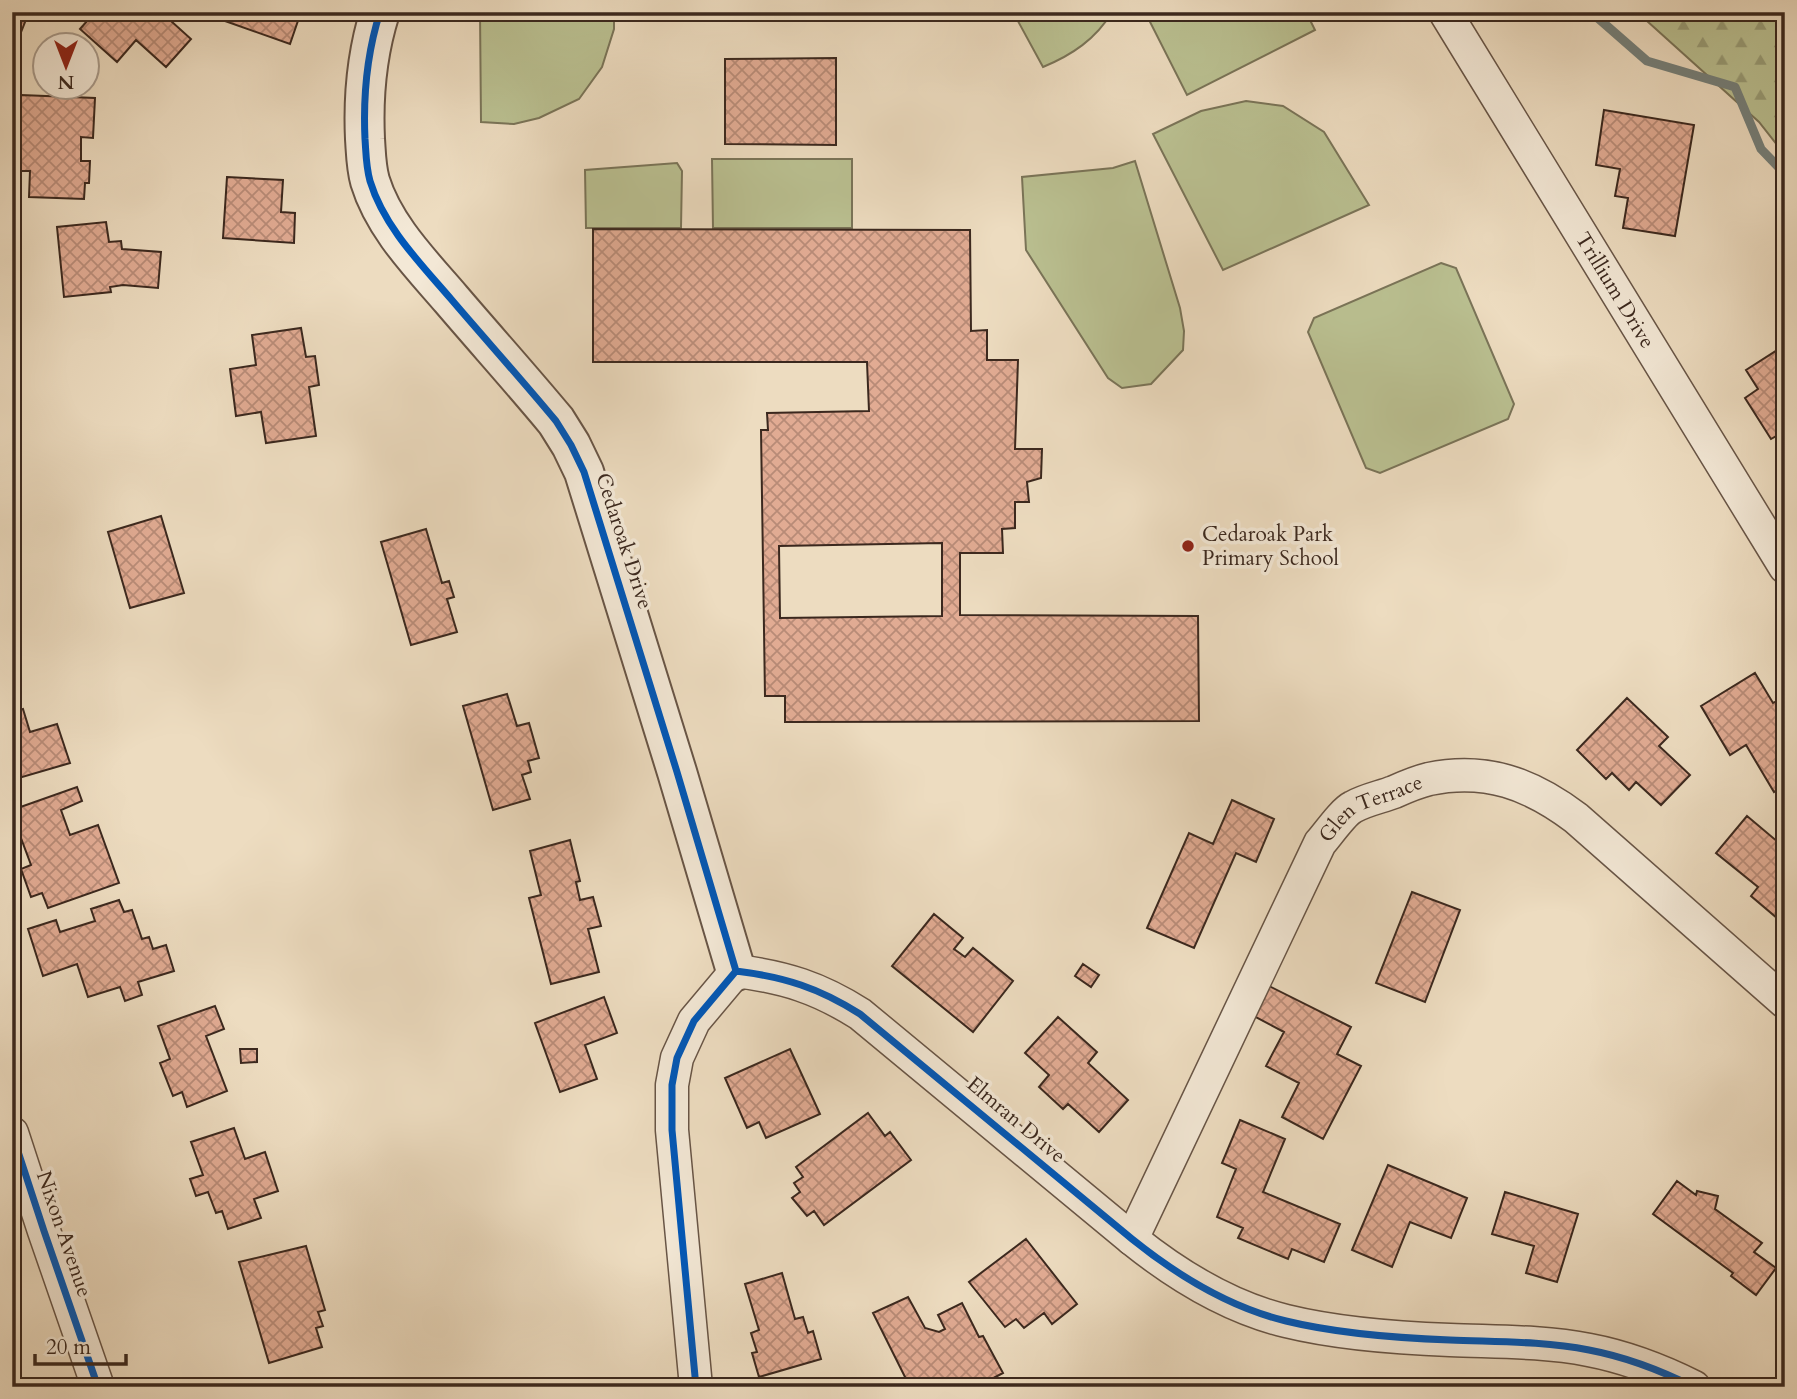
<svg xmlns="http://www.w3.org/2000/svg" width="1797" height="1399" viewBox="0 0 1797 1399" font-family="Cardo,serif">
<defs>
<pattern id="forest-firs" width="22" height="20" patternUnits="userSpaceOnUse" patternTransform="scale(1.75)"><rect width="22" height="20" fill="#bac091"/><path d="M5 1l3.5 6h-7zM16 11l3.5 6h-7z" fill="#989c76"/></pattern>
<pattern id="building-cross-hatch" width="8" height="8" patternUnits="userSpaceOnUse" patternTransform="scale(1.75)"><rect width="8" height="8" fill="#e1ab93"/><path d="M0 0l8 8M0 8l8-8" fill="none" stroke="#b88b77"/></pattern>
</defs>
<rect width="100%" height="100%" fill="#eddcc0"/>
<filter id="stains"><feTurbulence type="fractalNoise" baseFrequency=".00286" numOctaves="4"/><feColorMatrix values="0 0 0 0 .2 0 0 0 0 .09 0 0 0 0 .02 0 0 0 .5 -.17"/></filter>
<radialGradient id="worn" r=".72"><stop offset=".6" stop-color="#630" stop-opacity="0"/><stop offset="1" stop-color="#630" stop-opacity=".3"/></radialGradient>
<path fill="url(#forest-firs)" stroke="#7a7458" stroke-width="2" d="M1637 12H1785V155L1759 122Z"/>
<path fill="#bac091" stroke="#7a7458" stroke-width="2" d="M480 12H614V29L602 67 579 99 539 118 514 124 481 122Z
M1013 12H1112C1096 39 1072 55 1043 67Z
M1145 12H1306L1315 30 1187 95Z
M1246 101 1283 106 1324 132 1369 205 1223 270 1153 134 1201 111Z
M712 159H852V228H713Z
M1135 161 1180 308 1184 331 1183 350 1151 384 1122 388 1108 378 1026 250 1022 177 1113 168Z
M677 163 682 171 681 228H586L585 170Z
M1441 263 1456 268 1514 404 1508 419 1380 473 1366 468 1308 332 1314 318Z"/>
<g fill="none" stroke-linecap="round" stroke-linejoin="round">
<path stroke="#75807b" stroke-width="9" d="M1591 12 1647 61 1735 87 1761 149 1785 174"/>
</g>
<path fill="url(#building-cross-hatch)" stroke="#3b281e" stroke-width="2" fill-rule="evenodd" d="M12 12H29L12 55Z
M95 12H161L191 39 166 67 136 40 117 62 80 29Z
M212 12H301L290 44 211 16Z
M836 58V145L725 144V59Z
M21 95 95 98 93 138 81 137V161H90L89 183H85L84 199 29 197 30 171H18Z
M1604 110 1694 125 1675 236 1623 228 1628 198 1615 196 1620 169 1596 165Z
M227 177 283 180 281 212 295 213 294 243 223 238Z
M106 222 109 242 121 241 122 249 161 252 158 288 123 285 110 287 111 292 64 297 57 227Z
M593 229 970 230 971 331 987 330V360H1018L1015 449H1042L1041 478 1027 482 1029 502H1015V528L1002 529 1003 553H960V615L1198 616 1199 721 785 722V696H765L761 430H768L767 413 869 411 867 362H593ZM942 543V616L780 618 779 546Z
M301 328 306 357 315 356 319 385 309 387 316 436 266 443 261 412 236 416 230 369 256 365 252 335Z
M1785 345V431L1771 439 1745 398 1758 389 1746 370Z
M161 516 184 593 130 608 108 532Z
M426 529 442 583 449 581 454 597 447 599 457 632 411 645 381 542Z
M1755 673 1773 703 1782 698 1785 702V785L1774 792 1746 745 1730 755 1701 706Z
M507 694 517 726 529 723 539 758 528 761 531 772 522 775 530 799 493 810 463 706Z
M1627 698 1668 737 1659 746 1690 775 1661 805 1636 782 1629 790 1612 773 1606 779 1577 750Z
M23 709 30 732 57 724 70 763 12 780V712Z
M77 787 82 801 61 810 70 835 98 825 119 883 48 908 42 893 31 897 21 869 31 865 12 814V810Z
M1232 800 1274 819 1256 862 1236 853 1194 948 1147 928 1189 833 1213 844Z
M1747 816 1785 848 1784 924 1751 896 1758 887 1716 853Z
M570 840 580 881 576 882 580 900 593 897 601 926 588 929 599 972 551 984 529 898 541 895 530 851Z
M1412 892 1460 910 1425 1002 1376 983Z
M119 900 124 912 132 910 142 939 149 937 153 949 166 945 174 971 138 982 142 995 125 1001 120 987 88 997 77 964 43 976 28 929 56 920 60 932 95 921 91 909Z
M934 914 963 938 954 949 965 957 973 948 1013 981 973 1032 892 966Z
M1083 964 1099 975 1091 987 1075 976Z
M1265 984 1351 1027 1337 1054 1361 1066 1323 1139 1282 1117 1299 1083 1266 1066 1284 1032 1250 1014Z
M604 997 617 1033 585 1045 597 1079 560 1092 535 1023Z
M215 1006 224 1029 206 1036 227 1091 187 1107 182 1092 173 1096 160 1063 170 1059 158 1026Z
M1058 1017 1097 1052 1088 1063 1128 1100 1099 1132 1068 1104 1063 1109 1039 1087 1049 1075 1025 1053Z
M240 1049H257V1062L241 1063Z
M790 1049 820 1114 766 1138 759 1122 747 1128 725 1078Z
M868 1113 885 1136 890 1132 911 1160 824 1225 814 1211 807 1216 792 1198 800 1192 794 1183 803 1177 796 1167Z
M1240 1120 1285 1139 1263 1192 1340 1224 1324 1262 1292 1249 1288 1259 1238 1238 1243 1228 1217 1217 1236 1169 1222 1163Z
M234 1128 245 1159 265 1152 278 1191 254 1199 261 1218 228 1229 222 1211 216 1213 208 1192 196 1196 190 1179 203 1175 191 1142Z
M1388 1165 1467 1198 1451 1238 1410 1222 1392 1267 1352 1250Z
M1677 1181 1696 1195 1697 1191 1718 1196 1715 1209 1762 1243 1754 1252 1776 1268 1756 1295 1731 1276 1733 1273 1653 1214Z
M1505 1192 1578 1214 1557 1282 1526 1273 1534 1246 1492 1234Z
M1026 1239 1077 1304 1052 1324 1044 1313 1024 1328 1016 1319 1005 1327 969 1282Z
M306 1246 325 1310 318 1312 323 1326 316 1328 322 1347 269 1363 239 1262Z
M782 1273 795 1319 803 1317 808 1333 813 1331 821 1359 759 1377 752 1353 757 1352 751 1333 759 1330 745 1284Z
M908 1297 925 1328 939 1332 945 1329 938 1315 962 1303 979 1337 983 1336 1003 1373 984 1383 986 1387H910L873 1313Z"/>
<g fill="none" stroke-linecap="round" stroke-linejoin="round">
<g stroke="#685546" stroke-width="35">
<g id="minor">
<path id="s1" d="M1445 12 1785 567"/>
<path d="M12 1133 44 1231 98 1387"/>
<path id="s2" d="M1132 1239 1320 843C1328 834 1343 812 1353 807 1365 800 1381 797 1394 792 1405 787 1417 782 1429 779 1486 767 1531 784 1576 818L1785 1002"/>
<path d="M696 1387 672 1130V1085L677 1058 694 1021 736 971C785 977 819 988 860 1014L1132 1239C1178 1276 1228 1307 1286 1321 1339 1334 1396 1338 1450 1340 1496 1342 1543 1341 1589 1350 1626 1357 1660 1370 1694 1387"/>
</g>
</g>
<g stroke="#685546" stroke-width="42">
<path id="tertiary" d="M380 12C367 53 363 96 365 139 366 153 366 167 370 181 384 227 421 264 451 299 486 340 522 380 556 421L571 445 584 472 677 772 736 971"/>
</g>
<use href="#minor" stroke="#f3e8d6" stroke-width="32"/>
<use href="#tertiary" stroke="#f3e8d6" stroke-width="38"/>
<g stroke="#f3e8d6" stroke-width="11">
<path id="cycleway" d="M380 12C367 53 363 96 365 139 366 153 366 167 370 181 384 227 421 264 451 299 486 340 522 380 556 421L571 445 584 472 677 772 736 971
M736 971C785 977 819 988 860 1014L1132 1239C1178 1276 1228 1307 1286 1321 1339 1334 1396 1338 1450 1340 1496 1342 1543 1341 1589 1350 1626 1357 1660 1370 1694 1387
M12 1133 44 1231 98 1387
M696 1387 672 1130V1085L677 1058 694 1021 736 971"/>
</g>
<use href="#cycleway" stroke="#0057b8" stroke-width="7"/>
</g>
<circle fill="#8f2418" stroke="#f3e8d6" stroke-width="2.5" cx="1188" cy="546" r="7"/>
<g text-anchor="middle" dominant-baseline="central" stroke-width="7" stroke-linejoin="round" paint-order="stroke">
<g font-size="21" fill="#3b281e" stroke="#f3e8d6">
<text stroke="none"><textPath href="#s1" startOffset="326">Trillium Drive</textPath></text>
<text transform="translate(624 541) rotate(72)">Cedaroak Drive</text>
<text stroke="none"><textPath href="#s2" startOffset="502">Glen Terrace</textPath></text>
<text transform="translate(1016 1120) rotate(40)">Elmran Drive</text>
<text transform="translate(64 1234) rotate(71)">Nixon Avenue</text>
</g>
<g font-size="21" fill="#3b281e" stroke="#f3e8d6" text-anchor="start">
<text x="1202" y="534">Cedaroak Park<tspan x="1202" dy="24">Primary School</tspan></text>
</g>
</g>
<rect width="1797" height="1399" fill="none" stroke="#eddcc0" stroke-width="42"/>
<rect x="14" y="14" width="1769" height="1371" fill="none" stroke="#3b281e" stroke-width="3.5"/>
<rect x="21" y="21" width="1755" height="1357" fill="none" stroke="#3b281e" stroke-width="2"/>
<g transform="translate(66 66) rotate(180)"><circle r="33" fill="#f3e8d6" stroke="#a99b8c" stroke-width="2"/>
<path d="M0-5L12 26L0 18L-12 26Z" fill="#8f2418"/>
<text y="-10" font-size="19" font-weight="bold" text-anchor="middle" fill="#3b281e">N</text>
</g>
<path d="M35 1354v10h91v-10" fill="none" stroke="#3b281e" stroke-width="3.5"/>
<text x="46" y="1354" font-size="21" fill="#3b281e" stroke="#f3e8d6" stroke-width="5" paint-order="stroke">20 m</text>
<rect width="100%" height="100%" filter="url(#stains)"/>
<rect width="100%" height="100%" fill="url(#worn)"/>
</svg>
